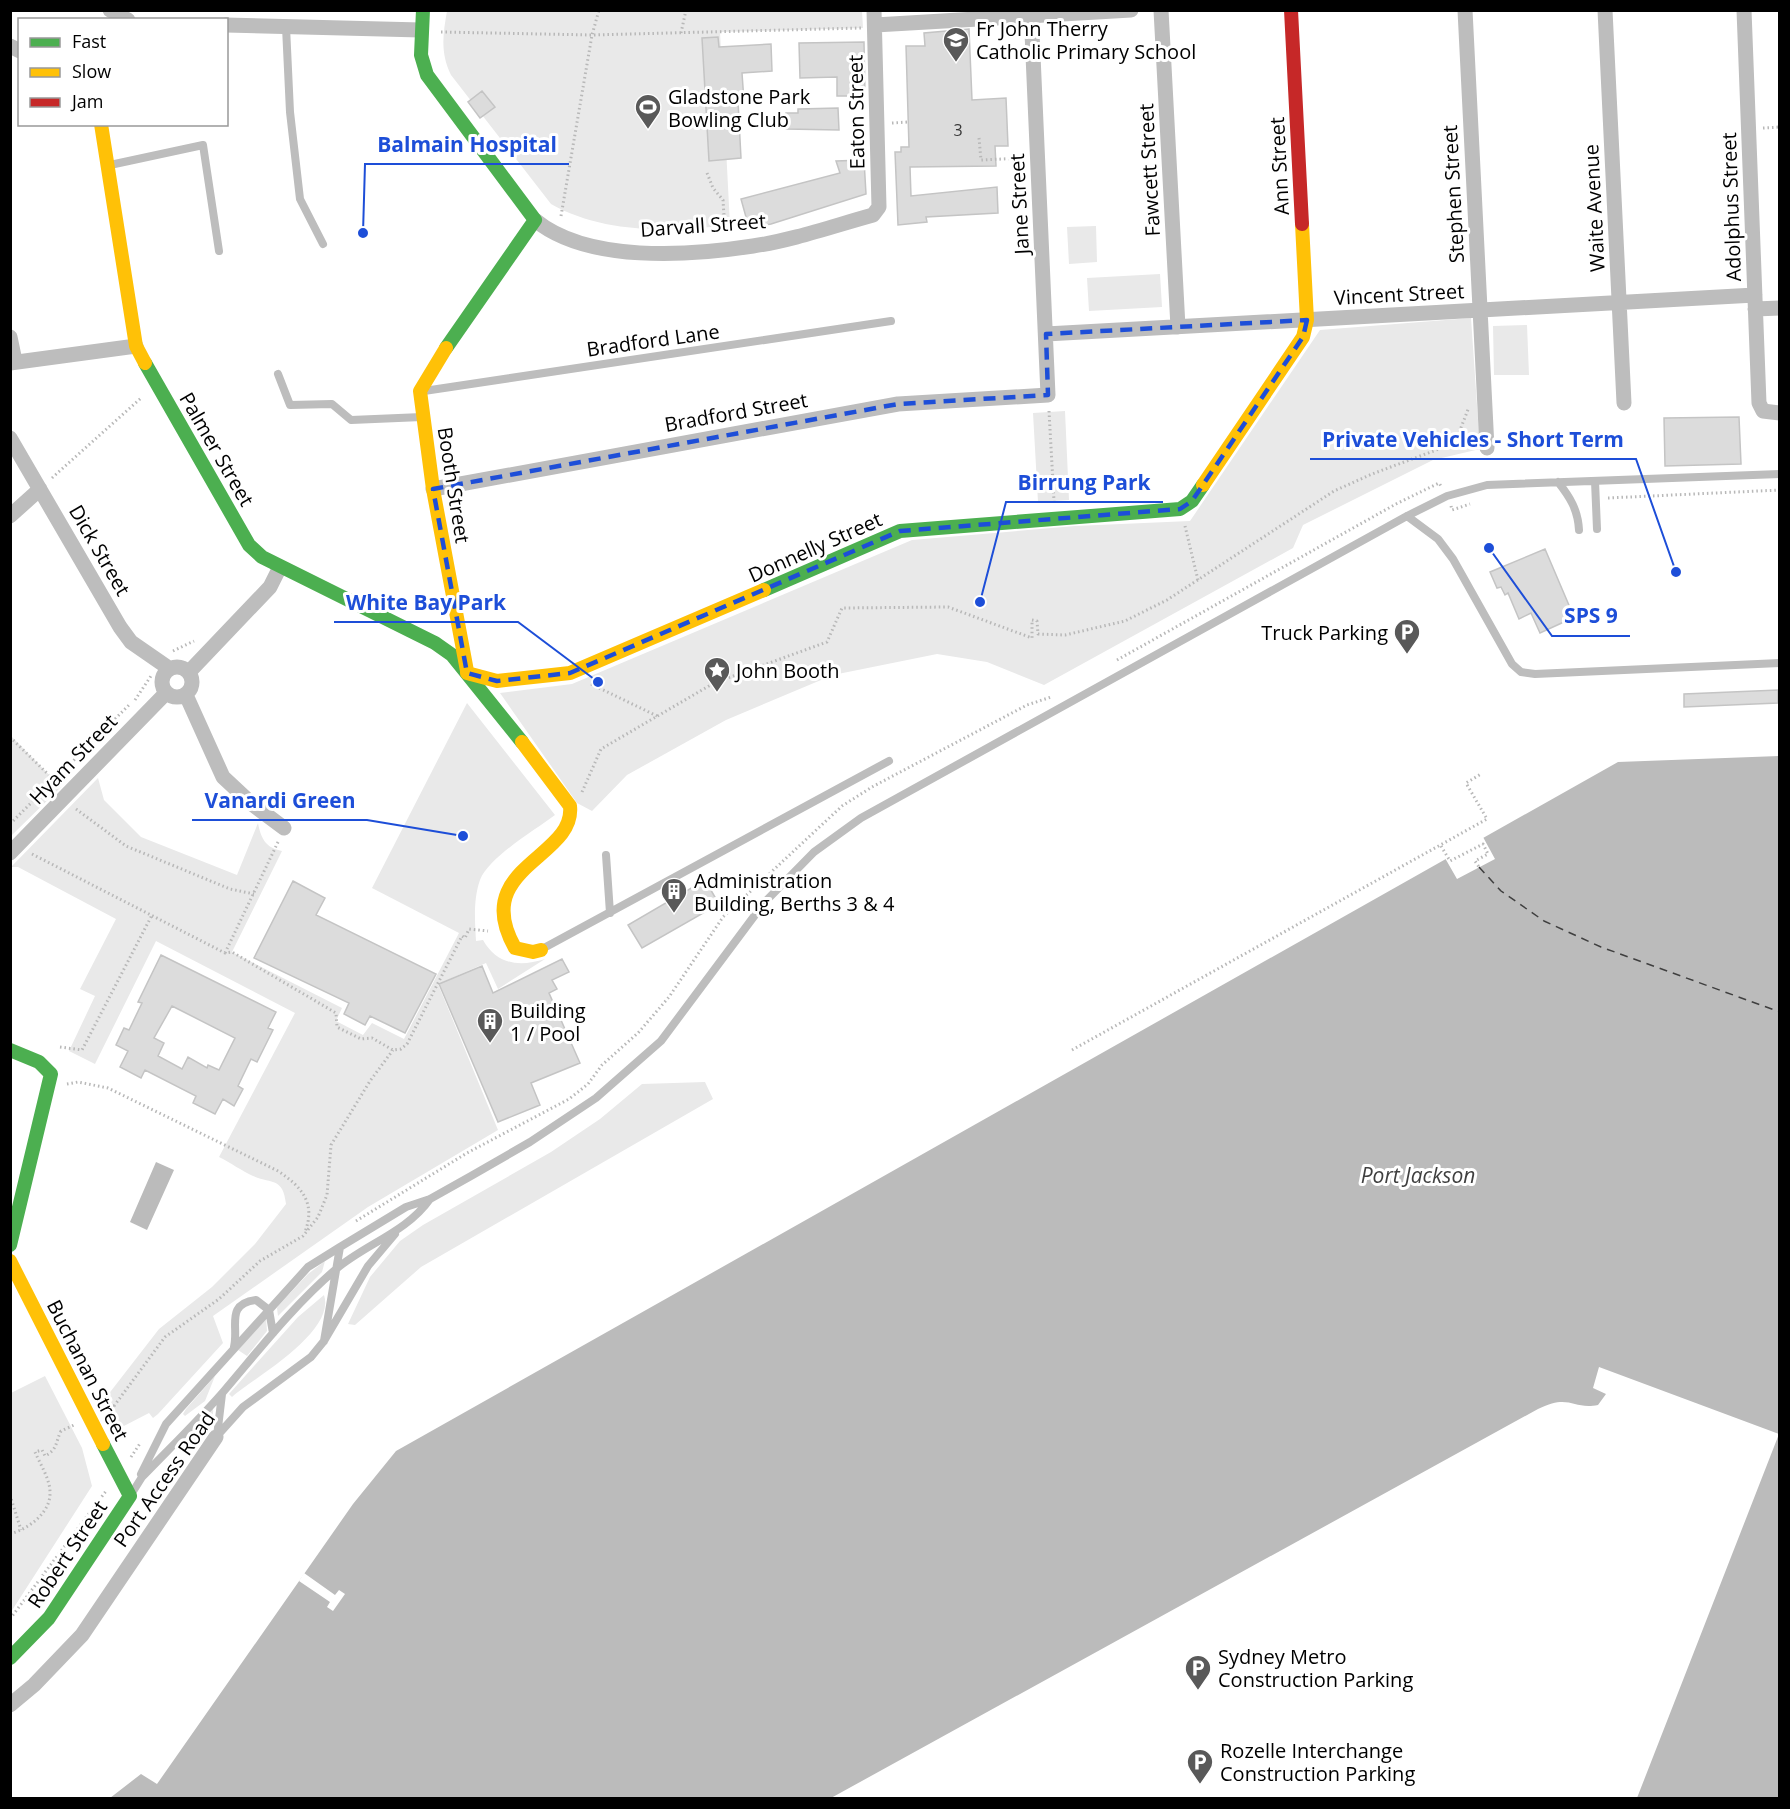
<svg xmlns="http://www.w3.org/2000/svg" width="1790" height="1809" viewBox="0 0 1790 1809" font-family="'Open Sans',sans-serif">
<rect width="100%" height="100%" fill="#fff"/>
<path fill="#e9e9e9" d="M447 11H862L863 28 720 32 730 225C671 232 604 234 551 204L451 75C440 53 443 34 447 11Z
M1096 226 1097 262 1069 264 1067 227Z
M1160 274 1162 307 1089 311 1087 278Z
M1471 318 1480 449 1433 460 1303 525 1293 548 1044 685 987 662 937 654 833 675 726 720 627 775 592 811 577 803 500 693 572 684 912 540 1075 526 1190 521 1320 330Z
M1527 325 1529 375H1494L1493 326Z
M1065 411 1069 500 1038 502 1033 413Z
M467 703 555 815C535 830 489 857 480 880 473 900 475 921 476 941L483 940C497 965 520 967 545 959L498 989 486 963 438 984 498 1130 368 1207 213 1316 223 1343 158 1414 153 1418 149 1413 120 1428 104 1400 159 1329 212 1287 255 1244 286 1204C283 1177 272 1184 253 1176 242 1171 231 1163 219 1157L295 1013 156 941 95 1064 69 1051 95 996 80 989 116 919 18 867H11L98 778 104 800 141 837 237 875 258 823C261 839 266 848 282 851L232 952 342 1008 336 1021 363 1035 372 1023 404 1039 459 933 372 888Z
M11 736 61 787 12 835 10 833Z
M705 1082 713 1099 421 1267 355 1325 348 1324 370 1277 400 1241 423 1225 551 1152 600 1119 642 1084Z
M325 1261 322 1272 278 1316 277 1308 279 1305 308 1274Z
M324 1295C336 1332 255 1377 232 1397L229 1394 298 1317Z
M266 1318 267 1331 247 1356 238 1350Z
M45 1376 82 1448 92 1486 11 1612V1393Z
M215 1376 205 1401 185 1416 183 1414 186 1409Z
M213 1408C215 1424 202 1439 193 1451L185 1446Z"/>
<path fill="#bbb" d="M1779 756V1798H1637L1779 1434 1599 1367 1593 1388 1606 1394 1598 1405C1572 1410 1570 1393 1538 1409L831 1798H110L141 1774 157 1784 353 1504 396 1451 1618 762Z
M156 1162 174 1170 147 1230 130 1222Z"/>
<path fill="#fff" d="M1483 837 1495 859 1457 879 1445 858Z
M304 1573 335 1595 339 1590 345 1594 333 1611 327 1607 330 1602 299 1581Z"/>
<g fill="none" stroke-linecap="round" stroke-linejoin="round">
<path stroke="#3f3f3f" stroke-width="1.5" stroke-dasharray="8 6" stroke-linecap="butt" d="M1479 867 1501 891 1544 921 1601 947 1780 1012"/>
</g>
<path fill="#dcdcdc" stroke="#c4c4c4" stroke-width="1.5" fill-rule="evenodd" d="M969 29 972 100 1006 98 1008 146H995L996 166 910 167 911 196 997 187 998 213 926 217 927 222 898 225 895 152H901V147H909L906 46H925L924 33Z
M718 37 719 47 771 44 772 71 742 73 744 101H738L741 158 709 161 702 38Z
M864 42 865 96H837V77L800 78 799 43Z
M482 91 495 107 480 118 468 102Z
M838 108 839 130 786 129V113H798V109Z
M864 160 866 194 771 224 749 228 741 199 840 173 836 161Z
M1739 417 1741 464 1665 466 1664 418Z
M1545 549 1571 610 1563 614 1566 621 1540 633 1531 613 1519 619 1508 593 1505 595 1501 587 1497 588 1490 572Z
M1778 690V703L1684 707V694Z
M705 880 719 904 642 948 628 925Z
M293 881 325 898 316 915 436 974 405 1033 370 1016 365 1025 344 1014 349 1003 254 958Z
M161 955 276 1012 268 1028 273 1030 257 1062 251 1059 238 1086 243 1089 234 1106 223 1099 215 1114 193 1103 196 1096 145 1070 141 1078 120 1067 128 1051 116 1045 124 1028 129 1030 142 1003 138 1002ZM172 1006 235 1038 219 1070 208 1065 207 1068 188 1057 182 1069 158 1056 164 1043 154 1038Z
M562 959 569 972 552 980 557 989 549 993 580 1063 531 1083 540 1105 498 1122 439 984 482 966 493 993Z"/>
<g fill="none" stroke-linecap="round" stroke-linejoin="round">
<path stroke="#b8b8b8" stroke-width="3" stroke-dasharray="1.5 3" stroke-linecap="butt" d="M441 32 592 35 861 28
M681 33 686 10
M892 123 908 122
M1763 128 1780 127
M979 138 981 160 1024 158
M707 173 713 188 723 200 725 232
M561 216 592 35 599 10
M1049 411 1054 501
M52 478 141 398
M1608 498 1780 490
M1451 506 1452 510 1470 504
M1185 526 1198 580
M1032 620 1037 621 1038 634 1065 635 1125 621 1167 600 1334 491 1372 474 1455 443 1469 407
M173 651 194 641
M1117 660 1396 504 1439 483 1441 486
M591 684 657 716
M135 700 151 676
M10 737 54 780
M582 792 601 749 714 683 827 642 842 608 948 607 1032 638V620
M76 809 126 846 230 889 254 894
M10 824 130 704
M1441 846 1450 861 1483 844 1488 854 1475 861 1479 867
M32 854 225 953 232 952 336 1013 337 1027 361 1039 372 1038 393 1050 401 1049 407 1044 462 936 465 938 469 929 488 931
M225 953 279 840
M60 1047 82 1050 152 915
M1072 1050 1487 819 1466 783 1481 774
M67 1084 78 1082 108 1088 278 1171C302 1187 316 1203 305 1232
M356 1221 467 1153 569 1099 588 1084 602 1065 638 1033 669 997 723 917 842 806 872 787 1027 705 1051 697
M114 1406 165 1337 219 1299 260 1261 303 1236 318 1217 327 1195 331 1145 370 1081 393 1050
M104 1407 114 1406 112 1416
M131 1457 141 1442
M10 1495 21 1530
M10 1534C28 1529 51 1513 50 1492 50 1479 40 1464 35 1452L42 1450 45 1456C58 1449 55 1443 61 1431L74 1425
M10 1619 106 1491"/>
<path stroke="#bdbdbd" stroke-width="8" d="M286 27 290 112 300 199 323 244
M110 165 203 145 219 251
M278 374 290 405 332 404 351 420 422 417
M424 391 891 321
M1595 481 1597 529
M1558 482C1570 497 1578 510 1579 530
M1407 516 1438 539 1453 559 1512 664 1521 672 1535 674 1780 663
M606 855 610 913
M542 949 889 761
M324 1341 340 1247 406 1207 430 1199 471 1176 530 1142 596 1098 661 1041 764 903 814 852 861 818 1407 516 1447 496 1487 485 1780 474
M234 1347C239 1326 225 1304 256 1300L269 1310 273 1333
M217 1436 222 1394
M216 1437 243 1407 311 1357 324 1341 368 1266 395 1234
M141 1474 166 1424 308 1267 340 1247
M132 1493 142 1477C169 1449 198 1421 224 1391 259 1350 293 1306 335 1270 365 1244 406 1233 430 1199"/>
<path stroke="#bdbdbd" stroke-width="15" d="M110 10 128 20
M1161 10 1178 327
M1465 10 1487 448
M1605 10 1624 403
M1744 10 1759 403 1763 411 1780 413
M226 25 421 30
M875 25 1131 10
M10 46 20 51
M535 220C587 263 689 256 753 246 794 240 833 226 873 215L879 207 874 10
M1755 309 1780 308
M1046 334 1755 295
M10 337 15 361
M10 363 136 346
M10 438 120 627 131 642 170 669
M433 489 898 404 1048 395 1031 10
M10 516 40 489
M162 682a15 15 0 1 1 30 0a15 15 0 1 1-30 0Z
M189 672 270 587 280 567
M186 695 223 777 252 804 284 828
M10 853 166 693
M10 1705 34 1685 82 1635 216 1437"/>
<path stroke="#4caf50" stroke-width="14" d="M423 10 421 55 427 75 535 220 446 348
M145 363 249 545 262 557 435 643 452 655 522 742
M764 590 900 531 1180 509 1192 501 1203 485
M10 1050 39 1062 51 1074 10 1245
M10 1658 49 1618 130 1496 103 1444"/>
<path stroke="#ffc107" stroke-width="14" d="M101 124 136 346 145 363
M446 348 420 391 433 489 467 671
M1203 485 1303 337 1307 320 1302 224
M467 673 497 681 570 673 764 590
M522 742 570 806C576 858 469 867 515 948L533 952 541 950
M10 1261 103 1444"/>
<path stroke="#c62828" stroke-width="14" d="M1291 10 1302 224"/>
</g>
<path fill="none" stroke="#1d4ed8" stroke-width="4.5" stroke-dasharray="12 8" stroke-linejoin="round" d="M1307 320 1303 337 1192 501 1180 509 900 531 570 673 497 681 467 673 433 489 898 404 1048 395 1046 334Z"/>
<defs>
<g id="school-pin" transform="scale(1.35)"><path d="M0 17L-7.5 6A9.5 9.5 0 1 1 7.5 6Z" fill="#595959" stroke="#fff"/><path d="M0-5L7-2L0 1L-7-2ZM-4 1L0 2.5L4 1V4Q0 6-4 4Z" fill="#fff"/></g>
<g id="stadium-pin" transform="scale(1.35)"><path d="M0 17L-7.5 6A9.5 9.5 0 1 1 7.5 6Z" fill="#595959" stroke="#fff"/><path d="M0-5a6.5 5 0 1 0 0 10a6.5 5 0 1 0 0-10ZM-3.5-1.8h7v3.6h-7Z" fill="#fff"/></g>
<g id="parking-pin" transform="scale(1.35)"><path d="M0 17L-7.5 6A9.5 9.5 0 1 1 7.5 6Z" fill="#595959" stroke="#fff"/><path d="M-3.5-5.5H1a3.5 3.5 0 0 1 0 7H-1V5.5H-3.5ZM-1-3.4V-.6H.8a1.4 1.4 0 0 0 0-2.8Z" fill="#fff"/></g>
<g id="sight-pin" transform="scale(1.35)"><path d="M0 17L-7.5 6A9.5 9.5 0 1 1 7.5 6Z" fill="#595959" stroke="#fff"/><path d="M0-6L1.8-2.2L6-1.7L2.9 1.2L3.7 5.4L0 3.3L-3.7 5.4L-2.9 1.2L-6-1.7L-1.8-2.2Z" fill="#fff"/></g>
<g id="building-pin" transform="scale(1.35)"><path d="M0 17L-7.5 6A9.5 9.5 0 1 1 7.5 6Z" fill="#595959" stroke="#fff"/><path d="M-4-6H4V6H1V3H-1V6H-4ZM-2.5-4.3h1.7v1.8h-1.7ZM.8-4.3h1.7v1.8H.8ZM-2.5-1h1.7V.8h-1.7ZM.8-1h1.7V.8H.8Z" fill="#fff"/></g>
</defs>
<g fill-rule="evenodd">
<use href="#school-pin" x="956" y="40"/>
<use href="#stadium-pin" x="648" y="107"/>
<use href="#parking-pin" x="1407" y="632"/>
<use href="#sight-pin" x="717" y="670"/>
<use href="#building-pin" x="674" y="891"/>
<use href="#building-pin" x="490" y="1021"/>
<use href="#parking-pin" x="1198" y="1668"/>
<use href="#parking-pin" x="1200" y="1762"/>
</g>
<g text-anchor="middle" dominant-baseline="central" stroke-width="6" stroke-linejoin="round" paint-order="stroke">
<g font-size="16" fill="#373737">
<text x="958" y="130">3</text>
</g>
<g font-size="20" fill="#000" stroke="#fff" text-anchor="start">
<text x="976" y="28">Fr John Therry<tspan x="976" dy="23">Catholic Primary School</tspan></text>
<text x="668" y="96">Gladstone Park<tspan x="668" dy="23">Bowling Club</tspan></text>
<text x="1388" y="632" text-anchor="end">Truck Parking</text>
<text x="736" y="670">John Booth</text>
<text x="694" y="880">Administration<tspan x="694" dy="23">Building, Berths 3 &amp; 4</tspan></text>
<text x="510" y="1010">Building<tspan x="510" dy="23">1 / Pool</tspan></text>
<text x="1218" y="1656">Sydney Metro<tspan x="1218" dy="23">Construction Parking</tspan></text>
<text x="1220" y="1750">Rozelle Interchange<tspan x="1220" dy="23">Construction Parking</tspan></text>
</g>
<g font-size="20" fill="#000" stroke="#fff">
<text transform="translate(856 112) rotate(-91)">Eaton Street</text>
<text transform="translate(1279 166) rotate(-93)">Ann Street</text>
<text transform="translate(1149 170) rotate(-93)">Fawcett Street</text>
<text transform="translate(1453 194) rotate(-93)">Stephen Street</text>
<text transform="translate(1019 204) rotate(-93)">Jane Street</text>
<text transform="translate(1731 207) rotate(-92)">Adolphus Street</text>
<text transform="translate(1594 208) rotate(-93)">Waite Avenue</text>
<text transform="translate(703 225) rotate(-4)">Darvall Street</text>
<text transform="translate(1399 294) rotate(-3)">Vincent Street</text>
<text transform="translate(653 340) rotate(-8)">Bradford Lane</text>
<text transform="translate(736 412) rotate(-10)">Bradford Street</text>
<text transform="translate(217 449) rotate(60)">Palmer Street</text>
<text transform="translate(454 485) rotate(81)">Booth Street</text>
<text transform="translate(815 547) rotate(-24)">Donnelly Street</text>
<text transform="translate(100 550) rotate(60)">Dick Street</text>
<text transform="translate(73 759) rotate(-46)">Hyam Street</text>
<text transform="translate(88 1370) rotate(63)">Buchanan Street</text>
<text transform="translate(164 1479) rotate(-55)">Port Access Road</text>
<text transform="translate(67 1554) rotate(-56)">Robert Street</text>
</g>
<g font-size="21" font-style="italic" fill="#3f3f3f" stroke="#fff">
<text x="1418" y="1175">Port Jackson</text>
</g>
</g>
<path fill="none" stroke="#1d4ed8" stroke-width="2" d="M363 233L365 164H569M1676 572L1636 459H1310M980 602L1006 502H1163M598 682L518 622H334M1489 548L1552 636H1630M463 836L367 820H192"/>
<g fill="#1d4ed8" stroke="#fff" stroke-width="2">
<circle cx="363" cy="233" r="6"/>
<circle cx="1676" cy="572" r="6"/>
<circle cx="980" cy="602" r="6"/>
<circle cx="598" cy="682" r="6"/>
<circle cx="1489" cy="548" r="6"/>
<circle cx="463" cy="836" r="6"/>
</g>
<g font-size="21" text-anchor="middle" font-weight="bold" fill="#1d4ed8" stroke="#fff" stroke-width="6" stroke-linejoin="round" paint-order="stroke">
<text x="467" y="152">Balmain Hospital</text>
<text x="1473" y="447">Private Vehicles - Short Term</text>
<text x="1084" y="490">Birrung Park</text>
<text x="426" y="610">White Bay Park</text>
<text x="1591" y="623">SPS 9</text>
<text x="280" y="808">Vanardi Green</text>
</g>
<rect width="1790" height="1809" fill="none" stroke="#000000" stroke-width="24"/>
<rect x="18" y="18" width="210" height="108" fill="#ffffff" stroke="#999999" stroke-width="1.5"/>
<rect x="30" y="38" width="30" height="9" fill="#4caf50" stroke="#999999" stroke-width="1.5"/>
<text x="72" y="48" font-size="18" fill="#000000">Fast</text>
<rect x="30" y="68" width="30" height="9" fill="#ffc107" stroke="#999999" stroke-width="1.5"/>
<text x="72" y="78" font-size="18" fill="#000000">Slow</text>
<rect x="30" y="98" width="30" height="9" fill="#c62828" stroke="#999999" stroke-width="1.5"/>
<text x="72" y="108" font-size="18" fill="#000000">Jam</text>
</svg>
